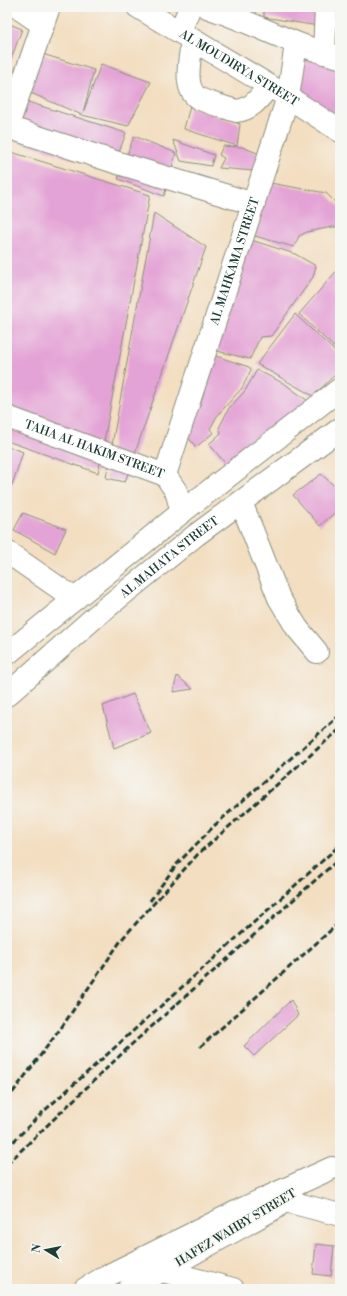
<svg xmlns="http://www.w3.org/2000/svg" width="347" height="1296" viewBox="0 0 347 1296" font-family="'Libre Bodoni',serif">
<rect width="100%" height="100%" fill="#f6f6f2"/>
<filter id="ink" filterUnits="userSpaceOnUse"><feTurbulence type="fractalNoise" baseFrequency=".025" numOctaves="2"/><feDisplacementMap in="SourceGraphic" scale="8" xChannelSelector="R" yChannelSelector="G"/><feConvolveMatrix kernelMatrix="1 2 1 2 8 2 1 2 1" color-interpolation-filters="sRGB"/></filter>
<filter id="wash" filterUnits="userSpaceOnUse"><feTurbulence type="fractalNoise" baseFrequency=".012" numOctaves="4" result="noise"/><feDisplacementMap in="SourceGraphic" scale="16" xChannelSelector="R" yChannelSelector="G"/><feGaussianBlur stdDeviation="0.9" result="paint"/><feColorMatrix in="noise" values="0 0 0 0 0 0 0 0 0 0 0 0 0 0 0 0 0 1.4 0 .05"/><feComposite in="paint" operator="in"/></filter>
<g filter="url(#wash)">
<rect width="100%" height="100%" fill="#f3dec1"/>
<g id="blocks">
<path fill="#e4a3d6" d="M231 7H257L256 15Z
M264 7H321L318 26 264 17Z
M7 23 22 29 7 70Z
M23 48 94 70 83 113 101 64 151 82 128 126 82 115 12 85Z
M307 53 340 60V127L292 95Z
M25 101 126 133 112 172 12 139Z
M190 106 240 124 237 146 184 129Z
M134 136 176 153 164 196 118 179Z
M173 140 214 155 211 166 181 161Z
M223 146 242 147 260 154 254 171 219 168 224 158 219 155Z
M11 152 150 195 98 473 7 441V165Z
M270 183 326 193 340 207V227H332L307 232 299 236 294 247 251 235Z
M154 213 206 247 125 482 106 478Z
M251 240 295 254 316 266 313 277 271 336 260 337 250 359 213 350Z
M340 267V353L299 314Z
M295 314 340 356V370L313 396 257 364Z
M213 355 249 367 251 370 242 388 217 416 210 429 213 433 196 447 187 436Z
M257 370 285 384 308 401 230 469 209 444 221 433 219 428 229 408 245 391Z
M7 446 23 452 12 485 7 483Z
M321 474 340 491V508L320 526 293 495Z
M23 513 66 529 55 553 14 530Z
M177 676 193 689 173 692Z
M133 694 151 733 114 748 103 706Z
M291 1000 298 1015 254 1056 244 1046Z
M316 1244 334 1246 331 1276 313 1274Z"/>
</g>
</g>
<g filter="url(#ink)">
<use href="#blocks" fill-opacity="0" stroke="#898e7a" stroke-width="1"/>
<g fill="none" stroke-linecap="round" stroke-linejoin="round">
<g stroke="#898e7a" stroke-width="24">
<g id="minor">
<path d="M17 7 43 25"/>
<path id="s1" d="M138 7 288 97 340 131"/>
<path d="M207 7C253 22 293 46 340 57"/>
<path d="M180 32 190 7"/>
<path d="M192 40C191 56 181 90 200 99 211 104 225 107 236 111 252 110 260 97 269 86"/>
<path d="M324 53 326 7"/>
<path d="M7 127 115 162 254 204"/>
<path d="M7 128 49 7"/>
<path id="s2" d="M7 417 165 475 176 491 182 512"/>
<path id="s3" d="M165 475 288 97 296 44"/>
<path d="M241 502 279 598 297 628 317 652"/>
<path d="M7 552 75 599"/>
<path d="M286 1201 340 1215"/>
<path d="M163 1271 233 1289"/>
</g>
</g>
<g stroke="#898e7a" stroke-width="24">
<g id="major">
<path d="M7 654 182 512 340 389"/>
<path id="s4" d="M7 695 96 616 196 535 340 429"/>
<path d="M85 1289 105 1277 242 1209 332 1168"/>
<path d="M129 1289 277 1207"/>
</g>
</g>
<use href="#minor" stroke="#fff" stroke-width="22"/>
<use href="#major" stroke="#fff" stroke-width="22"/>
<path stroke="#1f3d34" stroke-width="3" stroke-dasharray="6 3" stroke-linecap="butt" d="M150 901 177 864 215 825 340 715
M200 1047 340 922
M7 1100 61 1028 122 939 198 854 340 729
M7 1148 43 1112 340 845
M7 1164 132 1044 340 858"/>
</g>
</g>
<g text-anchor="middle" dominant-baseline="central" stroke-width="3" stroke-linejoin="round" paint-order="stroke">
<g font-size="12" fill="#1f3d34" stroke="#f6f6f2">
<text stroke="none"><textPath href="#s1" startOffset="118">AL MOUDIRYA STREET</textPath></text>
<text stroke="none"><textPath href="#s3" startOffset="225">AL MAHKAMA STREET</textPath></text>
<text stroke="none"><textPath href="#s2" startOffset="93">TAHA AL HAKIM STREET</textPath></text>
<text stroke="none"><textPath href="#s4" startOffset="213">AL MAHATA STREET</textPath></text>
<text transform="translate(236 1228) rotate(-31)">HAFEZ WAHBY STREET</text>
</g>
</g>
<rect width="347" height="1296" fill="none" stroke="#f6f6f2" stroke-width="24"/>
<g transform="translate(46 1250) rotate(280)" stroke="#f6f6f2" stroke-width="3" paint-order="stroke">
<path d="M0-3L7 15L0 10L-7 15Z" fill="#1f3d34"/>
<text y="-6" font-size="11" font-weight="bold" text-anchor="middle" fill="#1f3d34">N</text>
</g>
</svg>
